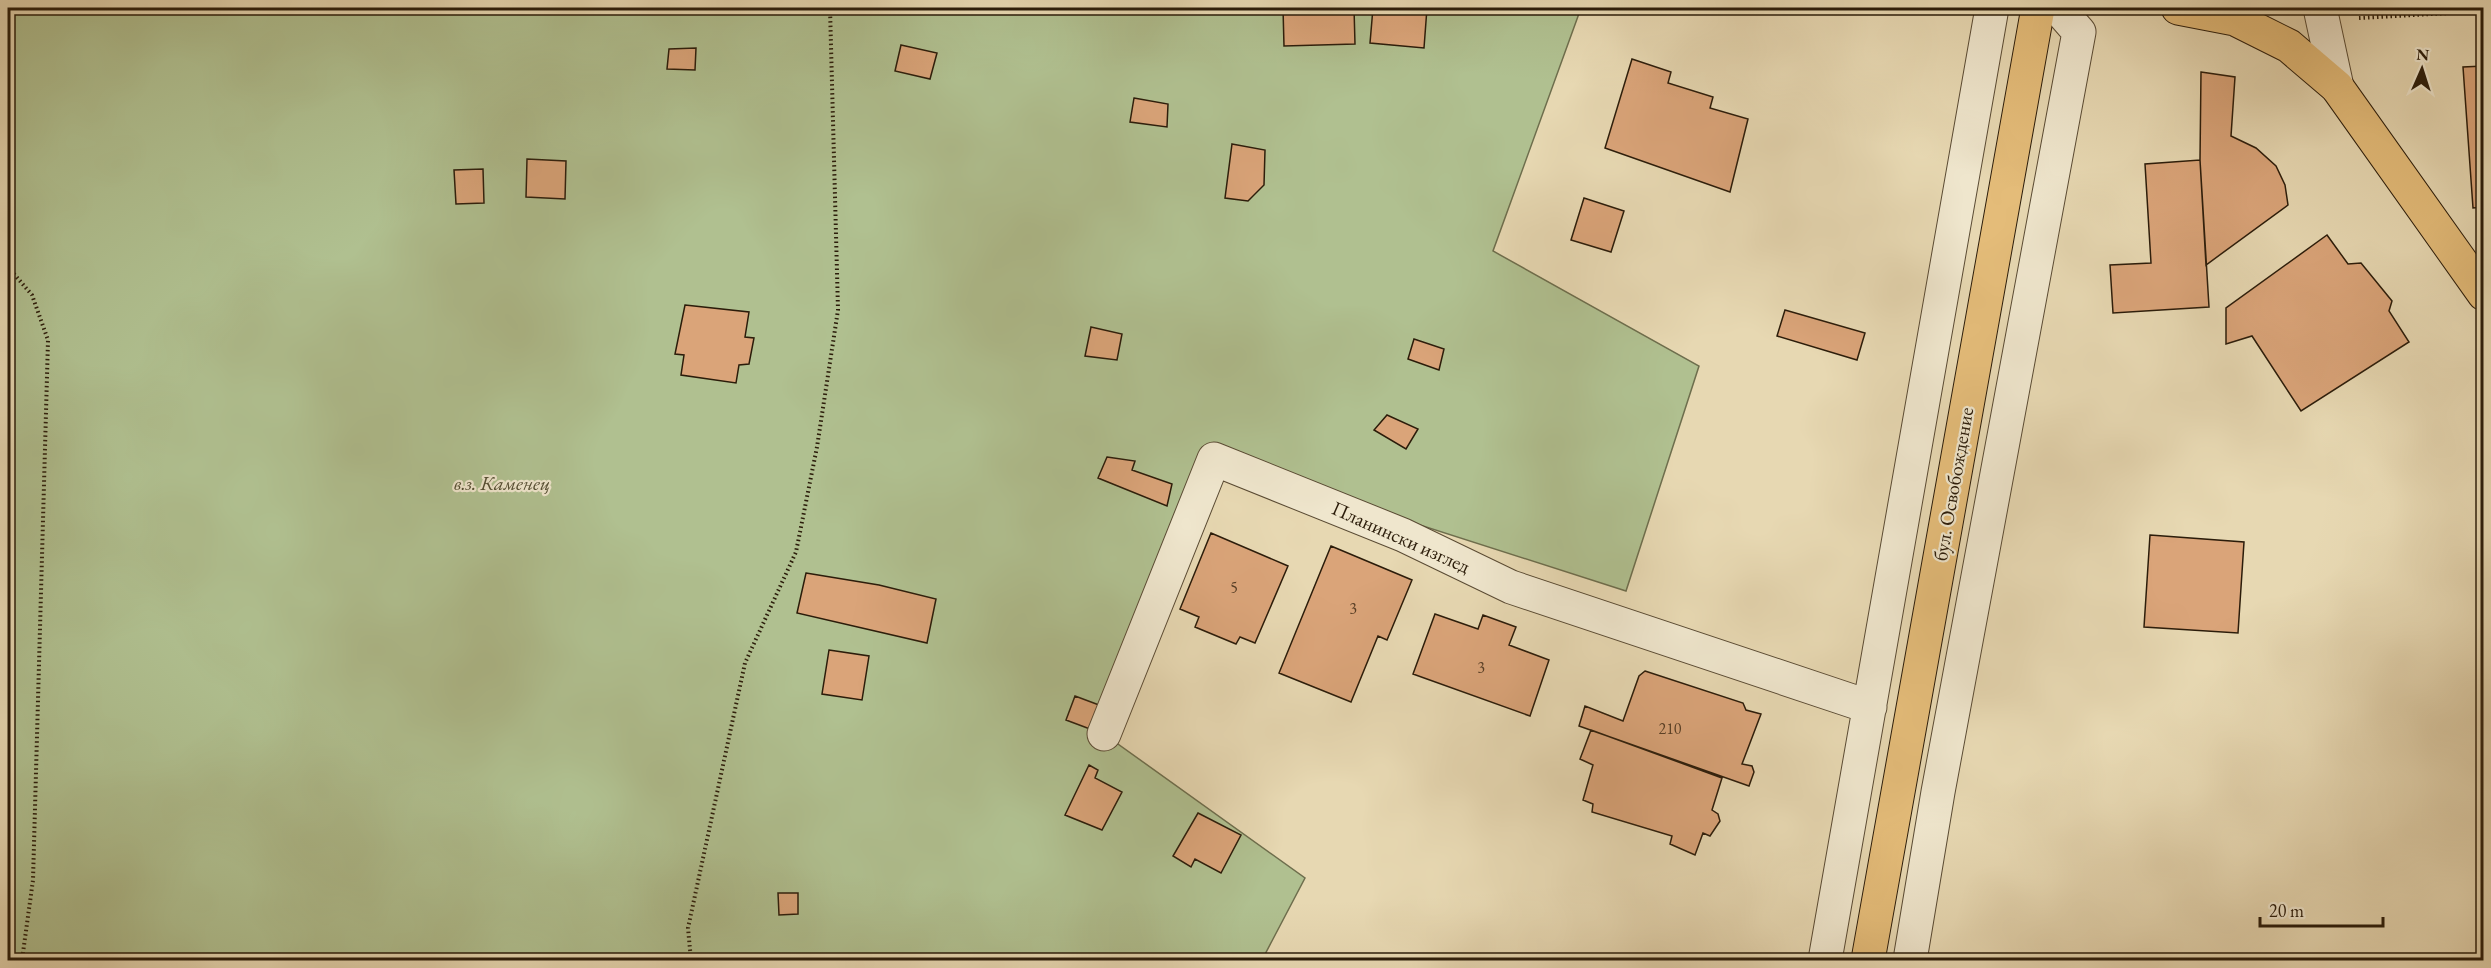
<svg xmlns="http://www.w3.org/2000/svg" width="2491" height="968" viewBox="0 0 2491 968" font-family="'EB Garamond',serif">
<rect width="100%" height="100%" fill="#e7d8b2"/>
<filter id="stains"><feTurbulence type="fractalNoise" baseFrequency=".00333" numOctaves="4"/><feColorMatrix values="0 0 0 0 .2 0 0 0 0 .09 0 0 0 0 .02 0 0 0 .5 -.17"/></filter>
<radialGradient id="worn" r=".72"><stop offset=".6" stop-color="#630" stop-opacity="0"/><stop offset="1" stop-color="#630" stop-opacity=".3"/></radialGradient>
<path fill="#b0c090" stroke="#6e6e4d" stroke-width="1.5" d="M8 8H1581L1493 251 1699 366 1626 591 1214 459 1104 734 1305 878 1262 960H8Z"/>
<path fill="#daa479" stroke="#2b1c0a" stroke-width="1.5" d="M1283 8H1354L1355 44 1284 46Z
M1373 8H1427L1424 48 1370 43Z
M901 45 937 53 930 79 895 71Z
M696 48 695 70 667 69 669 49Z
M1632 59 1671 72 1668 83 1713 97 1710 108 1748 119 1730 192 1605 148Z
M2484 66V207L2473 208 2463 67Z
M2201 72 2235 77 2231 136 2256 148 2276 166 2285 185 2288 205 2206 265 2200 160Z
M1134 98 1168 104 1167 127 1130 122Z
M1232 144 1265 150 1264 185 1248 201 1225 198Z
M527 159 566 161 565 199 526 197Z
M2200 160 2209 307 2113 313 2110 265 2151 263 2145 164Z
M483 169 484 203 456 204 454 170Z
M1584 198 1624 211 1611 252 1571 240Z
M2327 235 2348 264 2361 263 2392 301 2389 311 2409 342 2301 411 2252 336 2226 344V308Z
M685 305 749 312 745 337 754 338 749 364 739 365 736 383 681 375 684 355 675 354Z
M1785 310 1865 333 1857 360 1777 336Z
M1091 327 1122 334 1117 360 1085 356Z
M1414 339 1444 349 1439 370 1408 359Z
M1387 415 1418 429 1406 449 1374 430Z
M1107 457 1135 461 1132 470 1172 484 1167 506 1098 478Z
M1211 533 1288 566 1255 643 1240 637 1236 644 1195 627 1199 617 1180 609Z
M2150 535 2244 542 2238 633 2144 627Z
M1331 546 1412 580 1387 640 1378 636 1351 702 1279 673Z
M806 573 879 585 936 599 927 643 797 613Z
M1435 614 1478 629 1483 615 1516 627 1509 645 1549 660 1530 716 1413 674Z
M829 650 869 656 862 700 822 694Z
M1645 671 1743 703 1746 710 1761 714 1742 764 1752 766 1754 772 1749 786 1579 726 1585 706 1623 721 1639 676Z
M1075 696 1099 705 1090 729 1066 720Z
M1591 730 1722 778 1712 810 1718 814 1720 821 1710 836 1703 833 1695 855 1670 844 1672 836 1592 812 1593 804 1583 800 1593 765 1580 759Z
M1089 765 1098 770 1095 778 1122 792 1102 830 1065 815Z
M1198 813 1241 835 1221 873 1195 859 1191 867 1173 856Z
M778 893H798V914L779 915Z"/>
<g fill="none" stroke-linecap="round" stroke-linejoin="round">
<g stroke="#5a4b34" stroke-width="35">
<path id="minor" d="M2320 8 2337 87
M1104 734 1214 459 1403 535 1511 587 1870 707
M1825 960 1992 8
M1910 960 1938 792 2079 32 2058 8"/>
</g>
<g stroke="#2b1c0a" stroke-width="35">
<path id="major" d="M2178 8 2235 19 2289 46 2337 87 2484 294
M1868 960 2038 8"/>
</g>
<path stroke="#2b1c0a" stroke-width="4" stroke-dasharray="1.5 3" stroke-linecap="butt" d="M2359 18 2484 11
M8 267 32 295 48 340 33 880 22 960
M691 960 688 928 745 663 796 552 817 447 838 310 830 8"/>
<use href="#minor" stroke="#efe6cd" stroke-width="33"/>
<use href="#major" stroke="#e4bc79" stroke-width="33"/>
</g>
<g text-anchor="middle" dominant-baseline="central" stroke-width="4.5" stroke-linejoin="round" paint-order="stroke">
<g font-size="16" fill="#573e26">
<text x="1234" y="587">5</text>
<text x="1353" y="608">3</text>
<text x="1481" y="667">3</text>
<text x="1670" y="728">210</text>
</g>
<g font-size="20" font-style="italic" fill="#534d32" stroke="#efe6cd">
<text x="502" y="483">в.з. Каменец</text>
</g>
<g font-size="20" fill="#2b1c0a" stroke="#efe6cd">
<text transform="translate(1953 484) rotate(-80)">бул. Освобождение</text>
<text transform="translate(1401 537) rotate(24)">Планински изглед</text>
</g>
</g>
<rect width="2491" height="968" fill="none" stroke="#e7d8b2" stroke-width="30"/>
<rect x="9" y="9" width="2473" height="950" fill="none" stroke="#2b1c0a" stroke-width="3"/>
<rect x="15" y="15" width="2461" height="938" fill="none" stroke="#2b1c0a" stroke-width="1.5"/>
<g transform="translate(2422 69) rotate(3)" stroke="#efe6cd" stroke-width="4.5" paint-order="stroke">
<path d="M0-4.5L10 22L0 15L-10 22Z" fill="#2b1c0a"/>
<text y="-9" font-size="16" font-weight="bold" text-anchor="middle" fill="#2b1c0a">N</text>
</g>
<path d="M2260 917v9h123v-9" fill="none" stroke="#2b1c0a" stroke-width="3"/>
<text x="2269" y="917" font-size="18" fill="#2b1c0a" stroke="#efe6cd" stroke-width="4.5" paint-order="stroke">20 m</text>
<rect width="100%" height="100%" filter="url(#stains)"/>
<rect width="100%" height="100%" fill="url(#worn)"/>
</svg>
